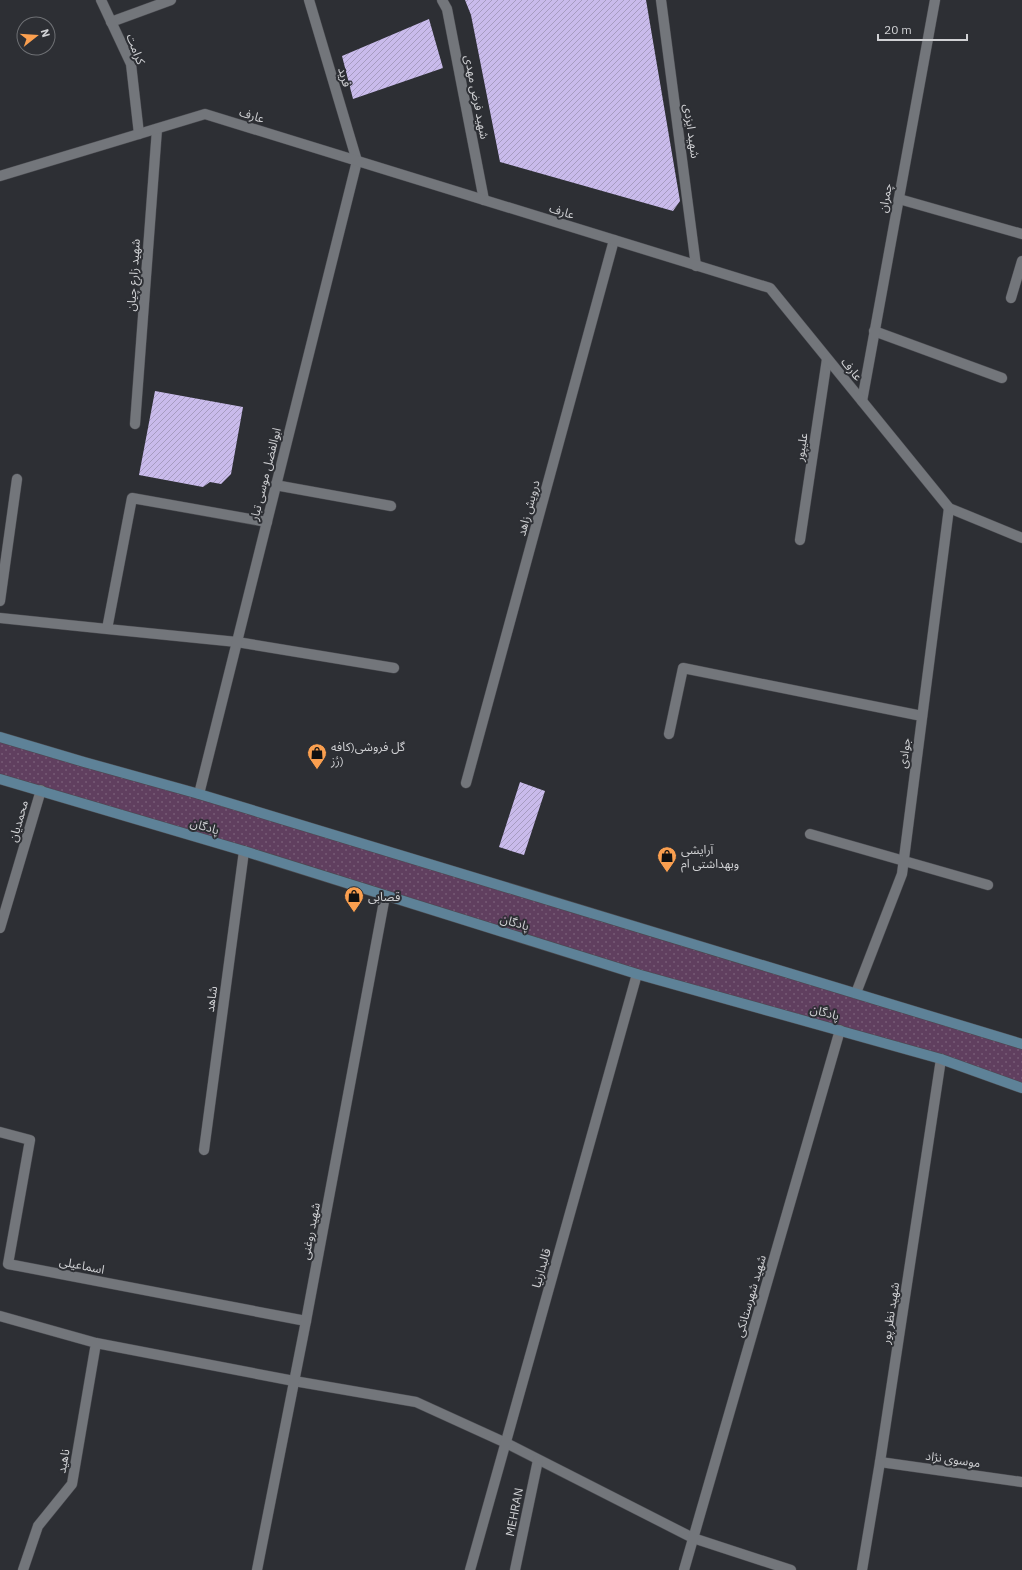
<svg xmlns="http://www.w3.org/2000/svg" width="1022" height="1570" viewBox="0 0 1022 1570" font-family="'IBM Plex Sans','Noto Sans Arabic',sans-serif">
<defs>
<pattern id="grass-dots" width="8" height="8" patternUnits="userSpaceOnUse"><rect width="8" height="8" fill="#603f5f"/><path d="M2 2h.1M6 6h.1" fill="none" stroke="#765a75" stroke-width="1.8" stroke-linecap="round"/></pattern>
<pattern id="building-hatch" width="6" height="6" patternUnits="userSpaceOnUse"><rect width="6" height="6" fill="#c9bbeb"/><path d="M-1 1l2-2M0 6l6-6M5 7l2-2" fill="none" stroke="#a69cc0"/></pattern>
</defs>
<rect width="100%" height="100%" fill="#2d2f34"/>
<path fill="url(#grass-dots)" d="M0 737 1022 1044V1088L840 1030 0 779Z"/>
<path fill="url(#building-hatch)" d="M465 0H646L680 201 673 211 500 162 471 15Z
M429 19 443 68 353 99 342 56Z
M155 391 243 407 231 474 221 484 210 482 203 487 139 475Z
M520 782 545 791 524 855 499 847Z"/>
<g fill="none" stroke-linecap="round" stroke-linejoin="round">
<g stroke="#4a4b50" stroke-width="11">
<path id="service" d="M111 22 171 0
M899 199 1022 234
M1011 298 1022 261
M874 331 1002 378
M275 485 391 506
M267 522 132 498 107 629 237 642 394 668
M0 601 17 479
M0 618 107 629
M669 734 683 668 922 716
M810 834 988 885
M0 1132 30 1140 8 1264 306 1321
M204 1150 244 851
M0 1316 96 1343 294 1381 416 1402 506 1443 693 1538 791 1570
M880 1462 1022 1482
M23 1570 38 1526 72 1484 96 1343"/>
</g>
<g stroke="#4a4b50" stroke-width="11">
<path id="minor" d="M101 0 131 64 139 134
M442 0 447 9 484 200
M661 0 696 266
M862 401 935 0
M135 424 157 129
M800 540 827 359
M466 783 614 240
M199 794 357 161 309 0
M0 928 41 790
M856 993 902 874 949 508
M257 1570 306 1321 385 896
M470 1570 637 974
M515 1570 538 1460
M684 1570 840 1030
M862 1570 880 1462 941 1059"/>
</g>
<g stroke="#4a4b50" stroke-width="11">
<path id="tertiary" d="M0 176 205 114 770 288 949 508 1022 538"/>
</g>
<g stroke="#4a4b50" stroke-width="11">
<path id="secondary" d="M0 737 84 762 199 794 1022 1044
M0 779 244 851 637 974 941 1059 1022 1088"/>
</g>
<use href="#service" stroke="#73767b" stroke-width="10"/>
<use href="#minor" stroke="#73767b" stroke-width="10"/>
<use href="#tertiary" stroke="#73767b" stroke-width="10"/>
<use href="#secondary" stroke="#5e8298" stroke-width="10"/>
</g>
<defs>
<g id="shop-pin" transform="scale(1)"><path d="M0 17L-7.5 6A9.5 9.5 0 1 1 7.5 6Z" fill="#fa9f4f" stroke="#2d2f34"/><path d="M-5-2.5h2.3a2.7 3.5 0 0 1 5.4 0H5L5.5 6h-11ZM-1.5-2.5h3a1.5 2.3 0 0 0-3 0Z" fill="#111"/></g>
</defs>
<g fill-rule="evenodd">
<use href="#shop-pin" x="317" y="753"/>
<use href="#shop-pin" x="667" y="856"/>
<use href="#shop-pin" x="354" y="896"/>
</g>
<g text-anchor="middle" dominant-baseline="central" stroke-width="4" stroke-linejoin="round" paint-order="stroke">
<g font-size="12" fill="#d0d1d4" stroke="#2d2f34">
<text transform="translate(136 49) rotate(69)">کرامت</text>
<text transform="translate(345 77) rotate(74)">فرید</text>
<text transform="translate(477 97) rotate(79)">شهید فرض مهدی</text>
<text transform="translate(252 115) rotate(17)">عارف</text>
<text transform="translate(692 131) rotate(82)">شهید ایزدی</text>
<text transform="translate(885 198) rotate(-80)">چمران</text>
<text transform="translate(562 211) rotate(17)">عارف</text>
<text transform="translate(133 275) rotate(-86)">شهید زارع چیان</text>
<text transform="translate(852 369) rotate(51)">عارف</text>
<text transform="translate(801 447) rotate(-81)">علیپور</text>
<text transform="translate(265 474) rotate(-76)">ابوالفضل موسی تبار</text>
<text transform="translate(528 508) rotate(-75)">درویش زاهد</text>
<text transform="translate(904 753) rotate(-83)">جوادی</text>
<text transform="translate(18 821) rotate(-74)">محمدیان</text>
<text transform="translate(205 826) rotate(17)">پادگان</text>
<text transform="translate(515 922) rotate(17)">پادگان</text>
<text transform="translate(211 999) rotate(-82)">شاهد</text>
<text transform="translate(825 1012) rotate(15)">پادگان</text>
<text transform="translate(310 1231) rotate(-79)">شهید روغنی</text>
<text transform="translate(82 1265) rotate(11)">اسماعيلی</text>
<text transform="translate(541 1268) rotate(-74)">قالبدارنیا</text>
<text transform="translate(750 1296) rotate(-74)">شهید شهرستانکی</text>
<text transform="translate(890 1313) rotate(-81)">شهید نظر پور</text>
<text transform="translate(953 1459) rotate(8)">موسوی نژاد</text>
<text transform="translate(63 1461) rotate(-80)">ناهید</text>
<text transform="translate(514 1512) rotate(-79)">MEHRAN</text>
</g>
<g font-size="12" fill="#d0d1d4" stroke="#2d2f34" text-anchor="start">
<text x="331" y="746">گل فروشی(کافه<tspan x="331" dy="14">رُز)</tspan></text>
<text x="681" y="849">آرایشی<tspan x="681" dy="14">وبهداشتی ام</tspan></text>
<text x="368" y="896">قصابی</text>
</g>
</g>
<g transform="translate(36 36) rotate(73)"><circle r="19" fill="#2d2f34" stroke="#6e7074"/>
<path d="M0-3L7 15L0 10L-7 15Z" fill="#fa9f4f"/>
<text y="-6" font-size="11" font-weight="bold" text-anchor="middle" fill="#d0d1d4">N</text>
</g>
<path d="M878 34v6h89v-6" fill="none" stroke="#d0d1d4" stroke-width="2"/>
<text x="884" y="34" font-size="12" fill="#d0d1d4" stroke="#2d2f34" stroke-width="3" paint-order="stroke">20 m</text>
</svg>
